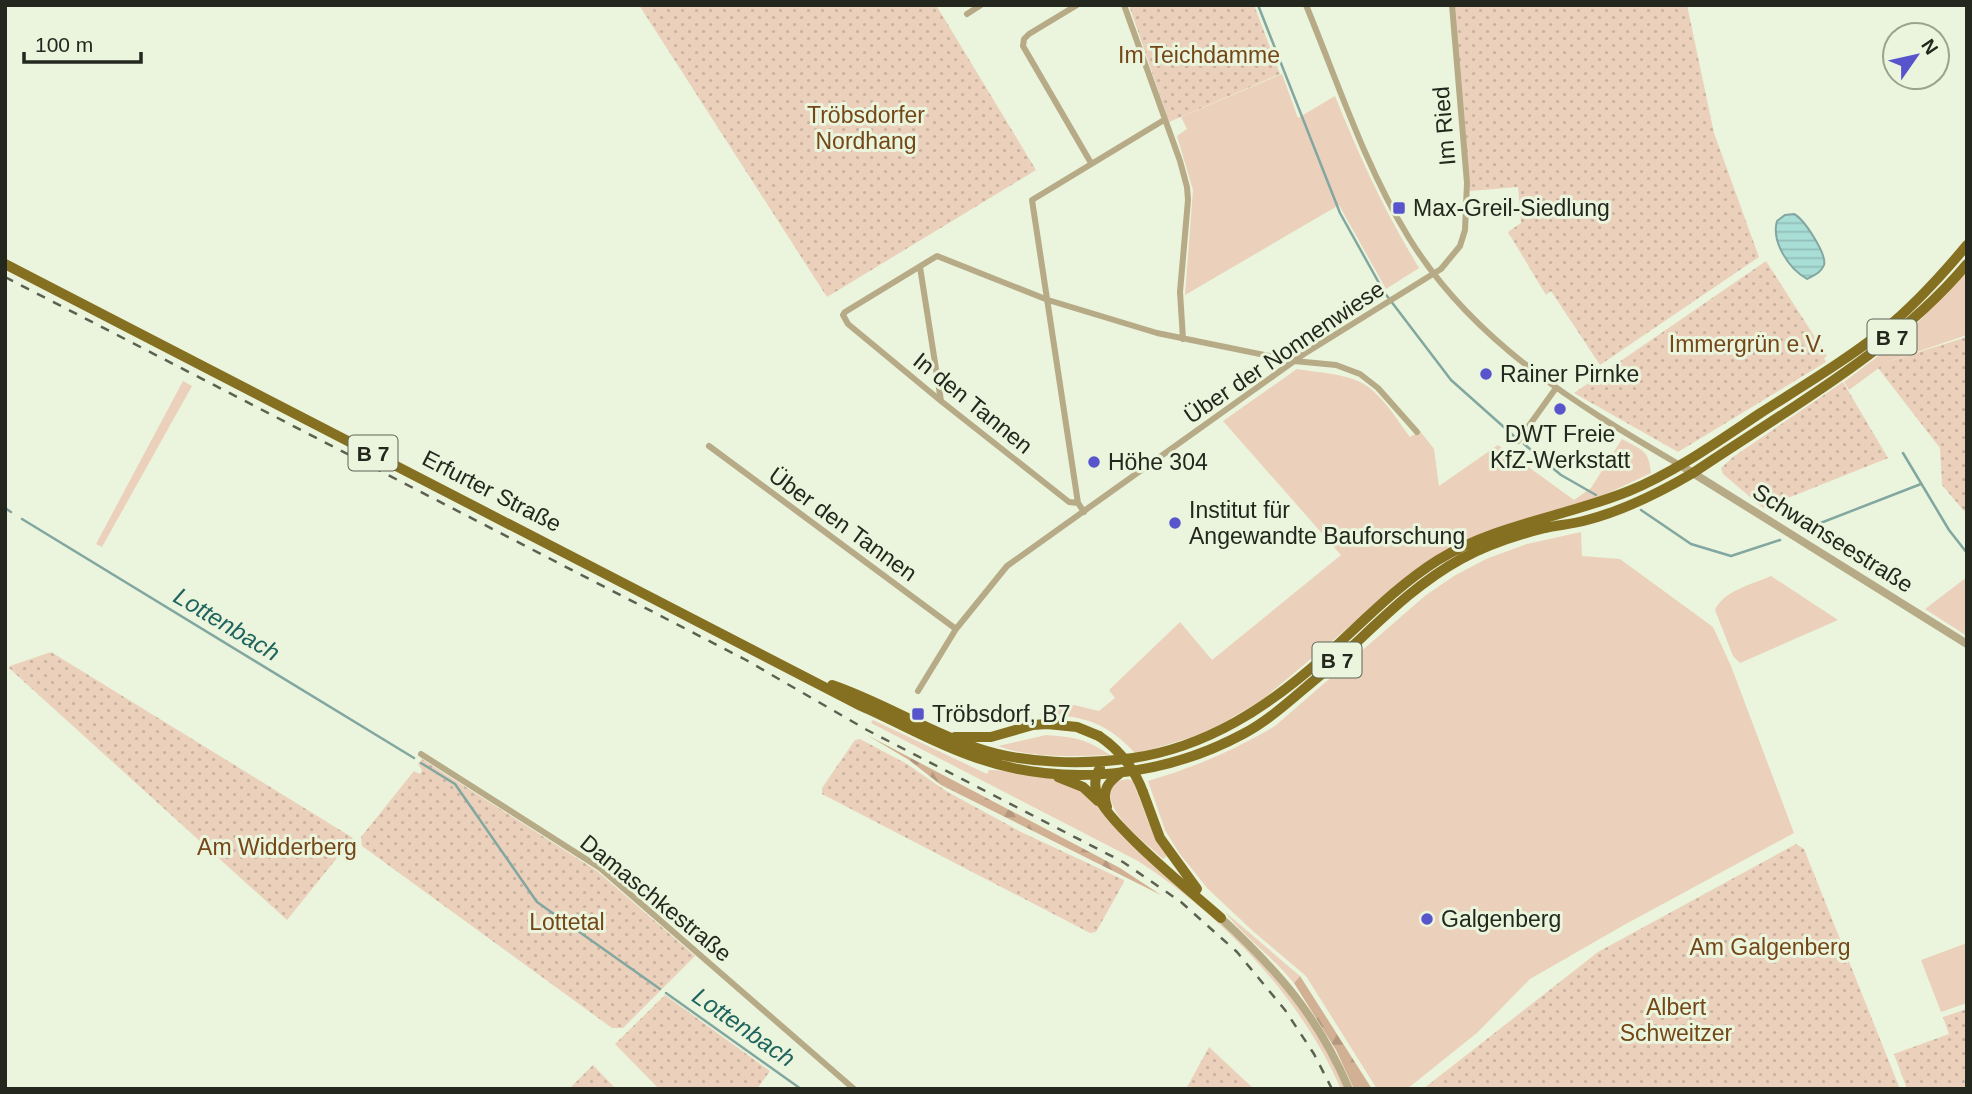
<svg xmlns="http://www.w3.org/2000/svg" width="1972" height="1094" viewBox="0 0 1972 1094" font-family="Helvetica,sans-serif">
<defs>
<pattern id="forest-firs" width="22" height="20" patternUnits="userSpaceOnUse" patternTransform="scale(1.75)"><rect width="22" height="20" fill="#d2b093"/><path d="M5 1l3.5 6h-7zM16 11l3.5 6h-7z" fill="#b4977e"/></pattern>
<pattern id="garden-dots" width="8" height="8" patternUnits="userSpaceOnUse" patternTransform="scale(1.75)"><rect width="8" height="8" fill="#ebd1bb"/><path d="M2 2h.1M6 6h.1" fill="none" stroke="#c9b3a0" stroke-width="1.8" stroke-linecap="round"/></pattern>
<pattern id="water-rules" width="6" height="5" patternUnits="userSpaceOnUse" patternTransform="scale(1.75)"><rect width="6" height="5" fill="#a9ded7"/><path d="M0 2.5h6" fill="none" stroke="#91beb8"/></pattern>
</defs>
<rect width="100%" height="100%" fill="#ebf4dc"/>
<path fill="#ebd1bb" d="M1282 74 1298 118 1335 96C1360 158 1384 210 1419 268L1386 289 1339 205 1185 295 1193 190 1177 136 1187 129 1181 117Z
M1967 270V335L1887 362 1849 390 1844 382 1906 335Z
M1297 369C1319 373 1343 373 1362 383 1382 394 1397 420 1410 437L1420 431 1434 449 1439 486 1498 445 1574 500 1591 488 1622 439C1642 450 1649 450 1651 473L1587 503 1514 522 1388 594 1262 700 1206 733 1136 754C1107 722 1081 714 1038 715L1074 705 1099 711 1115 698 1109 690 1180 622 1212 660 1341 555 1223 421Z
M183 381 192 386 102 547 96 544Z
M1581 532 1582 556 1620 559 1713 627 1731 666 1794 833 1624 925 1530 979 1478 1032 1407 1089H1377L1306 976 1254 932 1208 889 1179 853 1165 830 1148 781C1195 767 1233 751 1275 726L1426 595 1454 576 1486 559 1527 544Z
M1771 576 1838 620 1740 663 1733 656 1715 610C1723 591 1753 584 1771 576Z
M1967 577V636L1925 609Z
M873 720 987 774 989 770C1015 771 1049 774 1073 785 1092 794 1109 822 1126 837 1182 888 1259 947 1301 1009 1319 1034 1332 1061 1345 1089H1341C1299 995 1223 916 1138 861L871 723Z
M1046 735C1074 737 1087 739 1110 755 1072 756 1034 759 998 746Z
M1128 779 1133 781 1148 821 1167 856 1163 859C1145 841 1108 818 1110 789L1118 781Z
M1225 912 1300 976 1294 983C1273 957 1245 938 1225 912Z
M1967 943V1003L1941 1012 1921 960Z"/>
<path fill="url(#forest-firs)" d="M867 735 1120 868 1161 895 941 785 909 760Z
M1300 976 1372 1089H1354L1336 1050 1294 983Z"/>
<path fill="url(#garden-dots)" d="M639 5H936L1036 170 827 297Z
M1129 5H1254L1280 74 1169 122Z
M1454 5H1687L1714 133 1759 257 1600 365 1551 291 1546 295 1508 232 1521 223 1518 187 1470 191Z
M1766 261 1827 356 1824 358 1826 362 1678 452 1574 393Z
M1967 337V510L1964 511 1942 485 1940 448 1878 368 1887 362Z
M1843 382 1888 458 1763 508 1723 474 1721 468 1733 457Z
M51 652 353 838 287 920 9 668 10 666Z
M860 739 907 764 946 791 1021 832 1124 880V882L1096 932 1090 933 822 794V788L855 740Z
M422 759 597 871 695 956 623 1028H612L362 846 361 837 414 771 420 774 422 770 418 764Z
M1796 844 1804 849 1900 1089H1423L1598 952Z
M665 995 770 1071 757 1089H659L615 1044Z
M1967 1009V1089H1907L1894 1054 1949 1034 1943 1017Z
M1209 1047 1254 1089H1186Z
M593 1065 616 1089H569Z"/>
<path fill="url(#water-rules)" stroke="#81a7a0" stroke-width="2" d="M1794 214C1804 219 1827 254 1824 265 1821 273 1814 275 1807 279 1789 269 1771 242 1777 221L1785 215Z"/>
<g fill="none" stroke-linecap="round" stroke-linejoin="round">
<path stroke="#81a7a0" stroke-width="2.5" d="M1258 5 1340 213 1384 292 1451 380 1515 437
M1524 444 1561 475 1596 495
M1903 453 1949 530 1967 553
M5 508 11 512
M1641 510 1691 544 1731 556 1780 540
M22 519 414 758
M1805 529 1921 484
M421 763 455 784 537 902 660 989
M666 993 801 1089"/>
<path stroke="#b6ab86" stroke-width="6" d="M1077 5 1029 34 1024 39 1023 46 1091 163
M1124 5 1180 161 1187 187 1188 200 1180 292 1183 339
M1306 5C1338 83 1365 166 1409 238 1473 342 1577 405 1680 465
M967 14 981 5
M920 267 941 401
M1518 441 1556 388
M709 446 956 629
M1078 503 1032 200 1164 120
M1084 512 1078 503 1069 502 941 401 848 324 843 315 845 312 937 256 1048 300 1157 333 1294 361 1336 365 1360 374 1378 388 1417 432
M918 691 956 629 1007 566 1304 354 1441 269 1460 246 1465 230 1467 183 1452 5
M421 754 600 868 854 1089"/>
<path stroke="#b6ab86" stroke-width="8" d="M1680 465 1967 644
M1221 918C1279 972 1317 1015 1349 1089"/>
<path stroke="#857022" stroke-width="10" d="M5 264 861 706C900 723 937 745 977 758 1064 788 1163 777 1243 734 1273 718 1297 694 1323 673 1368 634 1408 588 1461 559 1487 545 1517 535 1545 528 1559 525 1573 524 1587 520 1625 510 1659 493 1693 473 1786 410 1894 351 1967 264
M832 685C882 702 927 731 977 748 1023 764 1085 765 1133 758 1207 747 1268 707 1323 658 1360 625 1395 587 1438 560 1497 524 1565 517 1629 491 1675 472 1717 442 1759 414 1801 387 1845 361 1884 330 1915 305 1942 275 1967 245
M955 737H991L1033 725 1047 724 1077 727 1099 736
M1100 768C1095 776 1094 785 1097 794 1105 822 1195 895 1221 918
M1058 777 1083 787 1098 801
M1143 792 1160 838 1197 889
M1107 807C1101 790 1108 782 1122 772"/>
<path stroke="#5b6053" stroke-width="2.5" stroke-dasharray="9 9" stroke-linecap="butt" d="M5 277 746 660 867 730 1123 862 1181 902 1237 952 1285 1010 1314 1054 1332 1089"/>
<path stroke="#857022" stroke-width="10" d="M1099 736C1120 750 1134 768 1143 792"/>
</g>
<g fill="#5855cc" stroke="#ebf4dc" stroke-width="2.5">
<rect x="1392" y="201" width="14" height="14" rx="3.5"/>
<circle cx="1486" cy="374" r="7"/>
<circle cx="1560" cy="409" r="7"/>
<circle cx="1094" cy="462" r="7"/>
<circle cx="1175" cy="523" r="7"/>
<rect x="911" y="707" width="14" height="14" rx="3.5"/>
<circle cx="1427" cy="919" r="7"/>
</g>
<g text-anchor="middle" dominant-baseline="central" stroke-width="6" stroke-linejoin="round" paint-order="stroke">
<g fill="#ebf4dc" stroke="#5f6457" stroke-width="2">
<rect x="1867.5" y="319.5" width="49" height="35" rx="5"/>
<rect x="348.5" y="435.5" width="49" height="35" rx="5"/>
<rect x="1312.5" y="642.5" width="49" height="35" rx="5"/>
</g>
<g font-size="21" font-weight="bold" fill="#23271e">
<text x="1892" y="337">B 7</text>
<text x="373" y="453">B 7</text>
<text x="1337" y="660">B 7</text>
</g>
<g font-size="23" fill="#744719" stroke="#ebf4dc">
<text x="1199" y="55">Im Teichdamme</text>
<text x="866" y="115">Tröbsdorfer<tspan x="866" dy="26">Nordhang</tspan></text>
<text x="1747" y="344">Immergrün e.V.</text>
<text x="277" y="847">Am Widderberg</text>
<text x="567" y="922">Lottetal</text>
<text x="1770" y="947">Am Galgenberg</text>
<text x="1676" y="1007">Albert<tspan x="1676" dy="26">Schweitzer</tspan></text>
</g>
<g font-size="23" fill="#23271e" stroke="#ebf4dc">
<text transform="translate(1444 126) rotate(-95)">Im Ried</text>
<text transform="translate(1284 352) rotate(-34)">Über der Nonnenwiese</text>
<text transform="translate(973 403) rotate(39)">In den Tannen</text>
<text transform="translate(492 491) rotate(27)">Erfurter Straße</text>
<text transform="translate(843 524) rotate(36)">Über den Tannen</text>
<text transform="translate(1833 538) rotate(32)">Schwanseestraße</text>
<text transform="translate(656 898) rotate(39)">Damaschkestraße</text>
</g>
<g font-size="23" fill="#23271e" stroke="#ebf4dc" text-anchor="start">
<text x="1413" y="208">Max-Greil-Siedlung</text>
<text x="1500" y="374">Rainer Pirnke</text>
<text x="1560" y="434" text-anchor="middle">DWT Freie<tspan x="1560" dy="26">KfZ-Werkstatt</tspan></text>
<text x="1108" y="462">Höhe 304</text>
<text x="1189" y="510">Institut für<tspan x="1189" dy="26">Angewandte Bauforschung</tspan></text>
<text x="932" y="714">Tröbsdorf, B7</text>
<text x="1441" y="919">Galgenberg</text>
</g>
<g font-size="24" font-style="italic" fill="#1f645e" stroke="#ebf4dc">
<text transform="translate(227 624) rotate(31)">Lottenbach</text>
<text transform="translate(744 1027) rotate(35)">Lottenbach</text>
</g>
</g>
<rect width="1972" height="1094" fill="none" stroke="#23271e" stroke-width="14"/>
<g transform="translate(1916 56) rotate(56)"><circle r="33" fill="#ebf4dc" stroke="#9ba290" stroke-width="2"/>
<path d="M0-5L12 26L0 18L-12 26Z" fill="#5855cc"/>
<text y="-10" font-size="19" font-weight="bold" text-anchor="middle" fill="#23271e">N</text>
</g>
<path d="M24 52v10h117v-10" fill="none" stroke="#23271e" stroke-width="3.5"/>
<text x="35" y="52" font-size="21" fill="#23271e" stroke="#ebf4dc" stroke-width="5" paint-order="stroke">100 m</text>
</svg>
